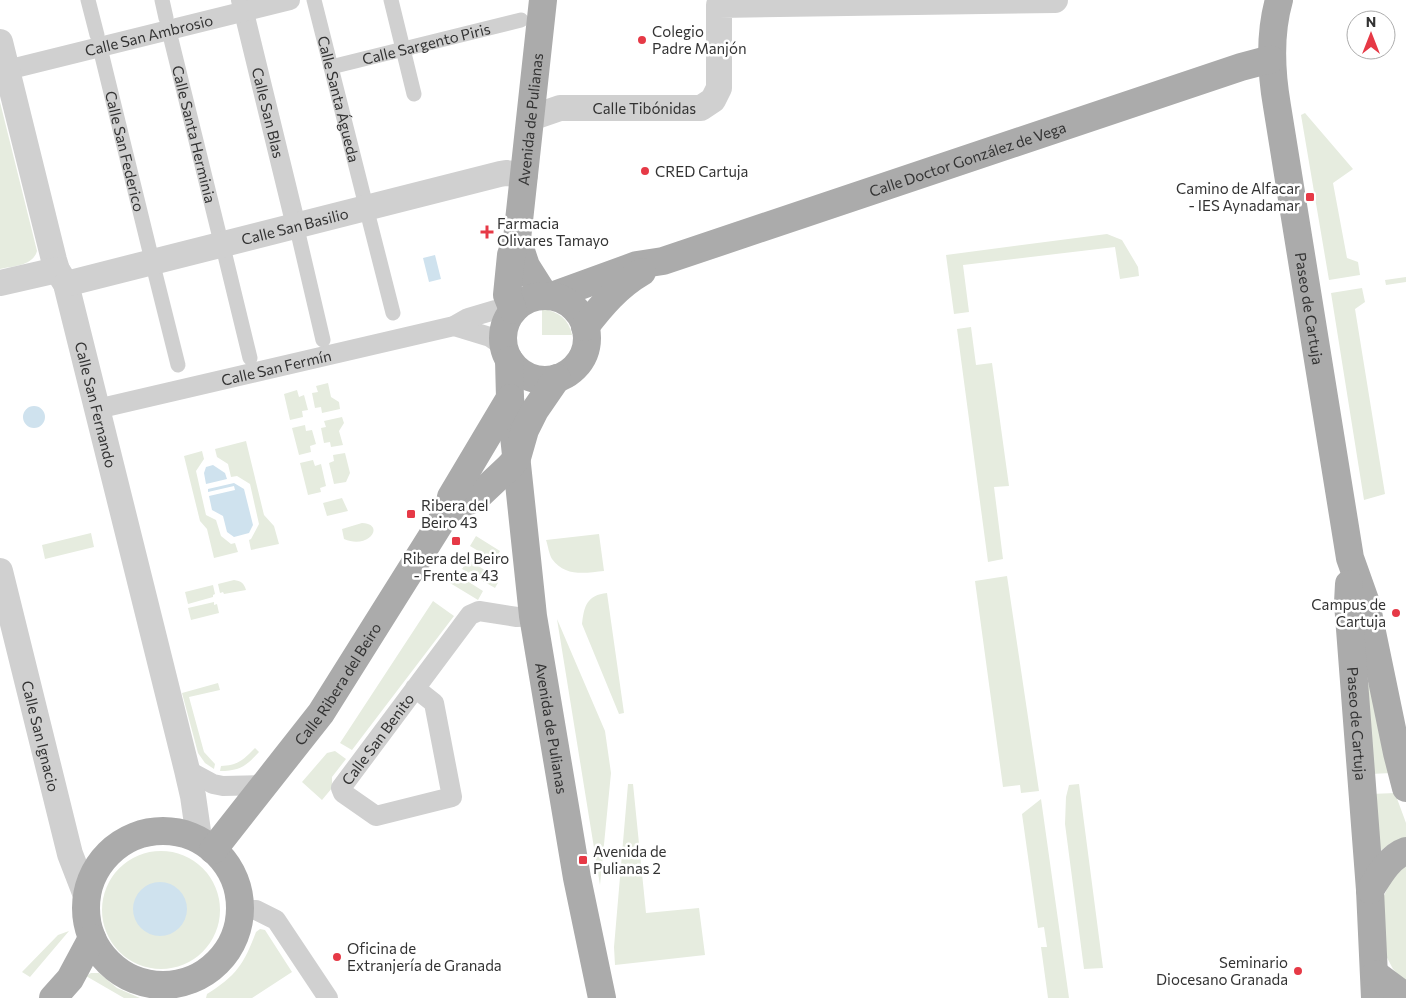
<svg xmlns="http://www.w3.org/2000/svg" width="1406" height="998" viewBox="0 0 1406 998" font-family="Commissioner,sans-serif">
<rect width="100%" height="100%" fill="#fff"/>
<path fill="#e6ecdf" d="M0 102 37 251C33 266 13 266 0 269Z
M1305 113 1353 169 1333 183 1347 258 1358 262 1360 275 1329 280 1301 115Z
M1107 234 1122 240 1138 267 1139 276 1120 279 1115 247 963 265 969 312 954 314 946 255Z
M1406 277V282L1386 285 1385 280Z
M1362 288 1365 302 1355 309 1385 494 1364 500 1331 293Z
M542 309C558 311 569 319 572 335H542Z
M971 327 976 365 992 363 1009 486 994 487 1003 559 988 562 957 329Z
M328 383 331 397 339 402 340 409 322 413 321 407 315 408 312 393 318 392 316 386Z
M297 390 299 397 304 395 308 410 302 411 303 417 290 420 284 394Z
M342 417 344 423 339 431 343 445 331 447 330 442 324 443 321 428 326 427 324 421Z
M305 425 306 431 312 430 316 444 310 446 311 452 299 455 292 428Z
M246 441 264 515 274 526 279 544 251 550 249 540 251 539 259 524 250 484 237 476 231 477 228 464 217 457 215 449Z
M202 451 204 459 196 471 206 515 216 520 221 536 231 544 235 543 238 552 214 558 207 529 200 521 184 456Z
M345 453 350 473 346 482 334 484 329 463 334 461 333 455Z
M313 460 315 466 321 464 326 486 320 488 321 492 308 495 300 463Z
M342 498 348 511 327 516 323 503Z
M362 523C386 524 369 550 344 539L342 529Z
M91 533 94 547 45 559 42 545Z
M599 534 604 571C585 573 565 577 552 559 549 554 548 546 546 540Z
M476 536 500 551 495 561 470 546Z
M468 560 500 579 495 588 462 569Z
M456 574 483 591 478 600 450 583Z
M1007 576 1039 791 1021 793 1020 785 1003 787 975 581Z
M234 580C241 581 244 583 246 590L224 594 223 592 220 593 218 584Z
M213 585 215 594 213 595V597L188 604 185 592Z
M607 593 624 713 619 714 582 624C584 606 587 595 607 593Z
M433 601 454 616 352 750 340 743Z
M214 602V605L217 604 219 613 191 620 188 608Z
M557 619 605 731 611 773 600 885Z
M218 683 220 690 189 697 204 752 215 764 214 769 205 763 198 753 182 693Z
M1373 683 1392 773 1370 774 1364 684Z
M255 748 259 752C246 766 240 771 220 771L221 766C239 765 243 760 255 748Z
M335 751 346 759 332 777V788L322 800 302 782 327 753Z
M628 784H633L646 913 699 908 705 955 615 965 614 947Z
M1079 784 1103 968 1084 969 1065 824 1066 797 1069 785Z
M1395 793 1406 823V837L1393 842 1377 853 1371 794Z
M1041 799 1069 998H1048L1041 947H1047L1044 927 1038 928 1022 814Z
M102 910a59 59 0 1 1 118 0a59 59 0 1 1-118 0Z
M1406 864V983L1393 969 1383 950 1381 903 1389 884Z
M260 929 265 930 292 972 252 998H206L207 994C236 976 244 964 256 932Z
M69 931 30 977 22 972 58 935Z
M91 973H99L117 988 140 998H124L86 976Z"/>
<path fill="#cfe2ee" d="M435 255 441 279 429 282 423 258Z
M23 417a11 11 0 1 1 22 0a11 11 0 1 1-22 0Z
M213 465 225 473 227 479 206 484 204 473 206 467Z
M234 483 244 489 253 525 249 533 234 537 227 532 223 516 212 510 209 496 235 490 234 486 208 492V489Z
M133 909a27 27 0 1 1 54 0a27 27 0 1 1-54 0Z"/>
<g fill="none" stroke-linecap="round" stroke-linejoin="round">
<g stroke="#d0d0d0" stroke-width="15">
<path d="M88 0 97 35"/>
<path d="M162 0 166 18"/>
<path id="s1" d="M314 0 364 198"/>
<path d="M391 0 414 94"/>
<path id="s2" d="M170 35 219 234"/>
<path id="s3" d="M101 52 150 252"/>
<path id="s4" d="M331 67 521 20"/>
<path d="M368 215 393 313"/>
<path d="M298 233 323 340"/>
<path d="M224 251 250 358"/>
<path d="M154 269 178 365"/>
</g>
<g stroke="#d0d0d0" stroke-width="20">
<path id="s5" d="M241 0 296 226"/>
<path id="s6" d="M7 70 290 0"/>
<path d="M454 326 490 337 503 346"/>
<path id="s7" d="M97 409 454 326 468 318 495 310 510 314"/>
<path id="s8" d="M415 688 434 703 452 797 376 816 343 793 341 788 470 615 479 611 517 617 533 616"/>
<path d="M187 770 213 784 223 786 263 785"/>
<path d="M240 910H256L276 920 328 998"/>
</g>
<g stroke="#d0d0d0" stroke-width="26">
<path id="s9" d="M0 42 54 260 57 270 66 284 187 770 193 796 199 838"/>
<path id="s10" d="M531 118 560 108H701L713 100 719 88V5L1055 0"/>
<path d="M0 283 57 270"/>
<path id="s11" d="M66 284 500 174 506 173 525 175"/>
<path id="s12" d="M0 571 70 854 87 898"/>
</g>
<g stroke="#ababab" stroke-width="28">
<path id="s13" d="M1279 0C1269 35 1271 71 1277 106L1350 558 1366 603 1397 753 1406 788"/>
<path d="M517 239 526 266 545 296"/>
<path id="s14" d="M552 296 637 265 663 261 1241 67 1271 59"/>
<circle cx="545" cy="338" r="42"/>
<path id="s15" d="M513 310 507 295 511 255 517 239 543 0"/>
<path d="M585 327C602 305 618 286 642 272"/>
<path id="s16" d="M509 360 510 398 533 616 577 878 602 998"/>
<path d="M449 509 476 498 509 467 517 458 525 430 535 410 557 378"/>
<path id="s17" d="M1349 584 1348 603 1370 890 1375 998"/>
<circle cx="163" cy="908" r="77"/>
<path id="s18" d="M213 850 321 713 449 509 451 497 510 398"/>
<path d="M1370 890C1379 876 1389 857 1406 851"/>
<path d="M1375 974 1406 997"/>
<path d="M53 998 70 979 92 938"/>
</g>
</g>
<g fill="#e63946" stroke="#fff" stroke-width="2">
<circle cx="642" cy="40" r="5"/>
<circle cx="645" cy="171" r="5"/>
<rect x="1305" y="192" width="10" height="10" rx="2.5"/>
<path d="M484.5 224.5h5v5h5v5h-5v5h-5v-5h-5v-5h5z"/>
<rect x="406" y="509" width="10" height="10" rx="2.5"/>
<rect x="451" y="536" width="10" height="10" rx="2.5"/>
<circle cx="1396" cy="613" r="5"/>
<rect x="578" y="855" width="10" height="10" rx="2.5"/>
<circle cx="337" cy="957" r="5"/>
<circle cx="1298" cy="971" r="5"/>
</g>
<g text-anchor="middle" dominant-baseline="central" stroke-width="5" stroke-linejoin="round" paint-order="stroke">
<g font-size="15" fill="#333" stroke="#fff" text-anchor="start">
<text x="652" y="31">Colegio<tspan x="652" dy="17">Padre Manjón</tspan></text>
<text x="655" y="171">CRED Cartuja</text>
<text x="1300" y="188" text-anchor="end">Camino de Alfacar<tspan x="1300" dy="17">- IES Aynadamar</tspan></text>
<text x="497" y="223">Farmacia<tspan x="497" dy="17">Olivares Tamayo</tspan></text>
<text x="421" y="505">Ribera del<tspan x="421" dy="17">Beiro 43</tspan></text>
<text x="456" y="558" text-anchor="middle">Ribera del Beiro<tspan x="456" dy="17">- Frente a 43</tspan></text>
<text x="1386" y="604" text-anchor="end">Campus de<tspan x="1386" dy="17">Cartuja</tspan></text>
<text x="593" y="851">Avenida de<tspan x="593" dy="17">Pulianas 2</tspan></text>
<text x="347" y="948">Oficina de<tspan x="347" dy="17">Extranjería de Granada</tspan></text>
<text x="1288" y="962" text-anchor="end">Seminario<tspan x="1288" dy="17">Diocesano Granada</tspan></text>
</g>
<g font-size="15" fill="#333" stroke="#fff">
<text stroke="none"><textPath href="#s6" startOffset="146">Calle San Ambrosio</textPath></text>
<text stroke="none"><textPath href="#s4" startOffset="98">Calle Sargento Piris</textPath></text>
<text stroke="none"><textPath href="#s1" startOffset="102">Calle Santa Águeda</textPath></text>
<text stroke="none"><textPath href="#s10" startOffset="115">Calle Tibónidas</textPath></text>
<text stroke="none"><textPath href="#s5" startOffset="116">Calle San Blas</textPath></text>
<text stroke="none"><textPath href="#s15" startOffset="194">Avenida de Pulianas</textPath></text>
<text stroke="none"><textPath href="#s2" startOffset="102">Calle Santa Herminia</textPath></text>
<text stroke="none"><textPath href="#s3" startOffset="102">Calle San Federico</textPath></text>
<text stroke="none"><textPath href="#s14" startOffset="438">Calle Doctor González de Vega</textPath></text>
<text stroke="none"><textPath href="#s11" startOffset="236">Calle San Basilio</textPath></text>
<text stroke="none"><textPath href="#s13" startOffset="312">Paseo de Cartuja</textPath></text>
<text stroke="none"><textPath href="#s7" startOffset="184">Calle San Fermín</textPath></text>
<text stroke="none"><textPath href="#s9" startOffset="376">Calle San Fernando</textPath></text>
<text stroke="none"><textPath href="#s18" startOffset="208">Calle Ribera del Beiro</textPath></text>
<text stroke="none"><textPath href="#s17" startOffset="140">Paseo de Cartuja</textPath></text>
<text stroke="none"><textPath href="#s16" startOffset="371">Avenida de Pulianas</textPath></text>
<text stroke="none"><textPath href="#s12" startOffset="170">Calle San Ignacio</textPath></text>
<text stroke="none"><textPath href="#s8" startOffset="305">Calle San Benito</textPath></text>
</g>
</g>
<g transform="translate(1371 35)"><circle r="24" fill="#ffffff" stroke="#adadad"/>
<path d="M0-4L9 19L0 12L-9 19Z" fill="#e63946"/>
<text y="-8" font-size="14" font-weight="bold" text-anchor="middle" fill="#333333">N</text>
</g>
</svg>
